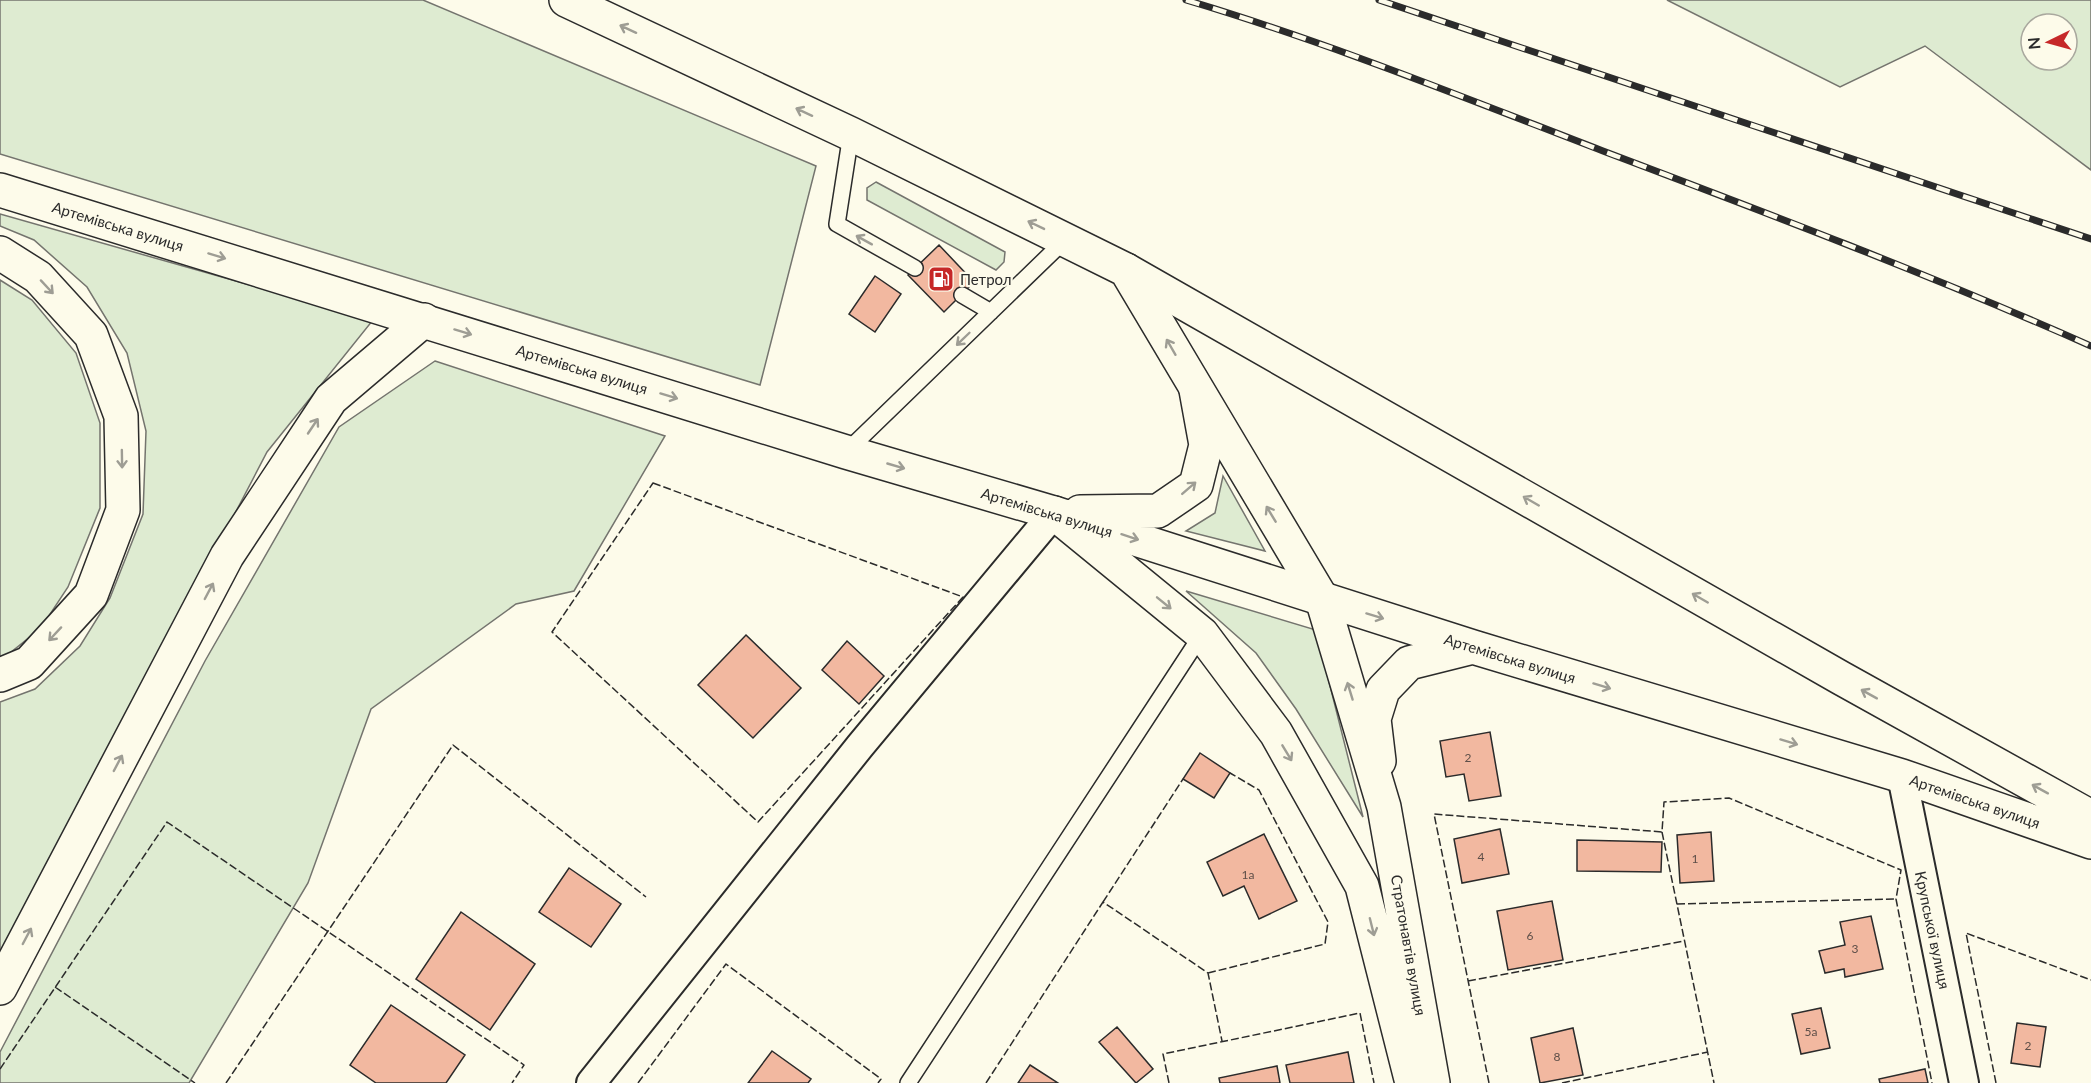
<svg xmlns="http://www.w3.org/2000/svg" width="2091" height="1083" viewBox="0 0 2091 1083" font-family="Lato,sans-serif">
<rect width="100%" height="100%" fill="#fdfbea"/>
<path fill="#deebd1" stroke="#74746e" stroke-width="1.5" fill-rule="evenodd" d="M0 0H423L816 166 760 385 0 154Z
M1667 0H2091V170L1925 46 1840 87ZM2031 24H2067V60H2031Z
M876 182 1005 252 1004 262 996 270 867 200V188Z
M0 214 373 320 267 452 0 964V702L35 689 80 646 110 598 143 514 146 431 127 353 87 287 34 240 0 226Z
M0 280 32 300 76 353 100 423V508L68 587 41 628 0 661Z
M435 361 665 436 574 591 516 604 371 709 308 883 189 1083H0V1052L205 661 339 427Z
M1223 476 1265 551 1186 531 1215 513Z
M1186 591 1316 630 1363 817 1296 709 1256 653Z"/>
<path fill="#f2b8a0" stroke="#2b2b2b" stroke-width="1.5" d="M939 245 974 282 944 312 908 275Z
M875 276 901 294 875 332 849 314Z
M746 635 801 688 753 738 698 685Z
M847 641 884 676 859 704 822 670Z
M1490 732 1501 796 1469 801 1464 774 1446 777 1440 741Z
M1200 753 1230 773 1214 798 1183 779Z
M1500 829 1509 874 1462 883 1454 839Z
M1711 832 1714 881 1680 883 1677 835Z
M1264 834 1297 901 1259 919 1244 886 1223 896 1207 862Z
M1577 840 1662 842 1661 872 1577 871Z
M569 868 621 904 591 947 539 912Z
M1552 901 1563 960 1508 970 1497 911Z
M461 912 535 964 490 1030 416 979Z
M1871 916 1883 969 1845 977 1844 969 1825 973 1819 951 1845 945 1840 922Z
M391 1005 465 1055 446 1083H376L350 1065Z
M1821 1008 1830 1048 1801 1054 1792 1014Z
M2017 1023 2046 1027 2040 1067 2011 1063Z
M1117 1027 1153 1069 1136 1083 1099 1042Z
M1573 1028 1583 1075 1540 1083 1531 1038Z
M772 1051 811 1079 808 1083H748Z
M1348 1052 1354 1083H1290L1286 1065Z
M1030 1065 1058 1083H1018Z
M1277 1066 1280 1083H1220L1219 1078Z
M1925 1069 1928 1083H1880L1879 1079Z"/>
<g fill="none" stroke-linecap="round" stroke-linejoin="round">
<g stroke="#2b2b2b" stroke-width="18">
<path id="lane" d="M851 134 837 224 915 268
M962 295 991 312
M846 452 1065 240
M908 1083 1202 634"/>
</g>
<g stroke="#2b2b2b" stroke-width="32">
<path id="street" d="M1902 776 1964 1083
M591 1083 860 746 1054 513"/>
</g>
<g stroke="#2b2b2b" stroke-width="36">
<path id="secondary" d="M1126 270 1841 678 2091 817
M1080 512 1158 511 1196 485 1206 445 1196 390
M1054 513 1473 647 1902 776 2091 842
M1379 761 1374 719 1383 690 1409 663 1473 647
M0 988 227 556 331 399 424 320"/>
</g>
<g stroke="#2b2b2b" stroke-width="36">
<path id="primary" d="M566 0 851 134 1126 270 1322 599 1384 807 1433 1083
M0 190 846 452 1054 513 1202 634 1276 733 1362 886 1412 1083
M0 253 38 277 91 335 121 416 123 510 91 595 29 663 0 675"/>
</g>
<use href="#lane" stroke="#fdfbea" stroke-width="15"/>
<use href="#street" stroke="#fdfbea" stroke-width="28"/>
<use href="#secondary" stroke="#fdfbea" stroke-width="33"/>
<use href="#primary" stroke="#fdfbea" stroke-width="33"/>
<g stroke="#2b2b2b" stroke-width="7">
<path id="rail" d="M1186 0C1327 42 1465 98 1603 151 1767 213 1931 275 2091 346
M1379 0 2091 239"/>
</g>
<use href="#rail" stroke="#fdfbea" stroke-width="4.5" stroke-dasharray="14" stroke-linecap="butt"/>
<path stroke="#2b2b2b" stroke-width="1.5" stroke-dasharray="8 3" stroke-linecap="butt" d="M653 483 963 597 758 822 552 632Z
M1662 832 1714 1083
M1103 902 1183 779
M1677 904 1896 899
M1208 973 1325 944 1328 922 1259 790 1230 773
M1468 981 1684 941
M55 987 195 1083
M0 1069 167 822 524 1065 512 1083
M226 1083 453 745 646 897
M638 1083 726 964 881 1079 878 1083
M986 1083 1103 902 1208 973 1222 1041
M1169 1083 1163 1054 1360 1013 1374 1083
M1489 1083 1434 814 1662 832 1664 802 1729 798 1901 870 1896 899 1932 1083
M1562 1083 1708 1052
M1996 1083 1966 933 2091 980"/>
</g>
<defs><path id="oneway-shaft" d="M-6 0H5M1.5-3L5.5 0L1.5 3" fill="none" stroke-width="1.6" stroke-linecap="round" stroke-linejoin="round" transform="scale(1.5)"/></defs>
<g stroke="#9e9d94">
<use href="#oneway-shaft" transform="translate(628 29) rotate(-155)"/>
<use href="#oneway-shaft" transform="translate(804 112) rotate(-155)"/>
<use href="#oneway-shaft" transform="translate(1036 225) rotate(-154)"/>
<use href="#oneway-shaft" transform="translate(864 240) rotate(-151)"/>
<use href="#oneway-shaft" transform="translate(217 256) rotate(17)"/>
<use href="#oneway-shaft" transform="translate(47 287) rotate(47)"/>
<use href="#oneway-shaft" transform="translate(463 332) rotate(17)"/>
<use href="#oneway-shaft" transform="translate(963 339) rotate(136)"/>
<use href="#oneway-shaft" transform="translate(1171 347) rotate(-120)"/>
<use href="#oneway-shaft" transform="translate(669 396) rotate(17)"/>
<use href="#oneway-shaft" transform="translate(313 426) rotate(-56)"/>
<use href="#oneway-shaft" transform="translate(122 459) rotate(89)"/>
<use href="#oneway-shaft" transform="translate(896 466) rotate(16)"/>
<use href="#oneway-shaft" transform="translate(1189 488) rotate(-41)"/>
<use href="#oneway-shaft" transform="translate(1531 501) rotate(-150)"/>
<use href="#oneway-shaft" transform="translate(1271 514) rotate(-121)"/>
<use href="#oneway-shaft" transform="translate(1130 537) rotate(18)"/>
<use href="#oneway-shaft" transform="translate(209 591) rotate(-62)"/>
<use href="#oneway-shaft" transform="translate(1700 598) rotate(-150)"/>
<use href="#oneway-shaft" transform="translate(1164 603) rotate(39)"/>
<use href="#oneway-shaft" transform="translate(1375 616) rotate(17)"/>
<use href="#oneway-shaft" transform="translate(55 634) rotate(133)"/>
<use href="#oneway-shaft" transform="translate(1602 686) rotate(17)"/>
<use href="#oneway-shaft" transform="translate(1350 691) rotate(-107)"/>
<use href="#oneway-shaft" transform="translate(1869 694) rotate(-151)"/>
<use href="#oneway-shaft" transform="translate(1789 742) rotate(17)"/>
<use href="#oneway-shaft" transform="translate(1287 753) rotate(59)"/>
<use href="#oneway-shaft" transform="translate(118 763) rotate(-62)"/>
<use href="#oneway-shaft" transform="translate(2040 789) rotate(-151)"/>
<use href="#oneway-shaft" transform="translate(1372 927) rotate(76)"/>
<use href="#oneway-shaft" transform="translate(27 936) rotate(-62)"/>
</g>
<defs>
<g id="fuel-square" transform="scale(1.35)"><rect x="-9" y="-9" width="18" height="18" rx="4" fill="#c62828" stroke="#fdfbea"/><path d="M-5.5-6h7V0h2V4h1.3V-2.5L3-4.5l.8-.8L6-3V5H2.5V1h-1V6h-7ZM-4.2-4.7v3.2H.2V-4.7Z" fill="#fff"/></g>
</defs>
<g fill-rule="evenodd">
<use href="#fuel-square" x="941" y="279"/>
</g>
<g text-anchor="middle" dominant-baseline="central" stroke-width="4.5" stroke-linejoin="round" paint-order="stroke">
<g font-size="12" fill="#5d4e48">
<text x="1468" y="757">2</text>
<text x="1481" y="856">4</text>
<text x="1695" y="858">1</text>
<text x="1248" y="874">1а</text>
<text x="1530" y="935">6</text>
<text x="1855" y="948">3</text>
<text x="1811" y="1031">5а</text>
<text x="2028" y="1045">2</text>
<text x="1557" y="1056">8</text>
</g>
<g font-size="15" fill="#2b2b2b" stroke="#fdfbea">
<text transform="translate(118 226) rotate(17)">Артемівська вулиця</text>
<text transform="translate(582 369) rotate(17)">Артемівська вулиця</text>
<text transform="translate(1047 512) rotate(17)">Артемівська вулиця</text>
<text transform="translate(1510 658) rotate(17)">Артемівська вулиця</text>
<text transform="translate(1975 801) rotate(19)">Артемівська вулиця</text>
<text transform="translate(1933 930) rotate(78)">Крупської вулиця</text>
<text transform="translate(1409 945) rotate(80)">Стратонавтів вулиця</text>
</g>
<g font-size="15" fill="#2b2b2b" stroke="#fdfbea" text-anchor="start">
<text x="960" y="279">Петрол</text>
</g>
</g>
<g transform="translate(2049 42) rotate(265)"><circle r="28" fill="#fdfbea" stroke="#a9a89e" stroke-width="1.5"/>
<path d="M0-4.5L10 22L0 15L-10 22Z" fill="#c62828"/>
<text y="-9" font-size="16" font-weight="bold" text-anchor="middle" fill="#2b2b2b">N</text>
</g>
</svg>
